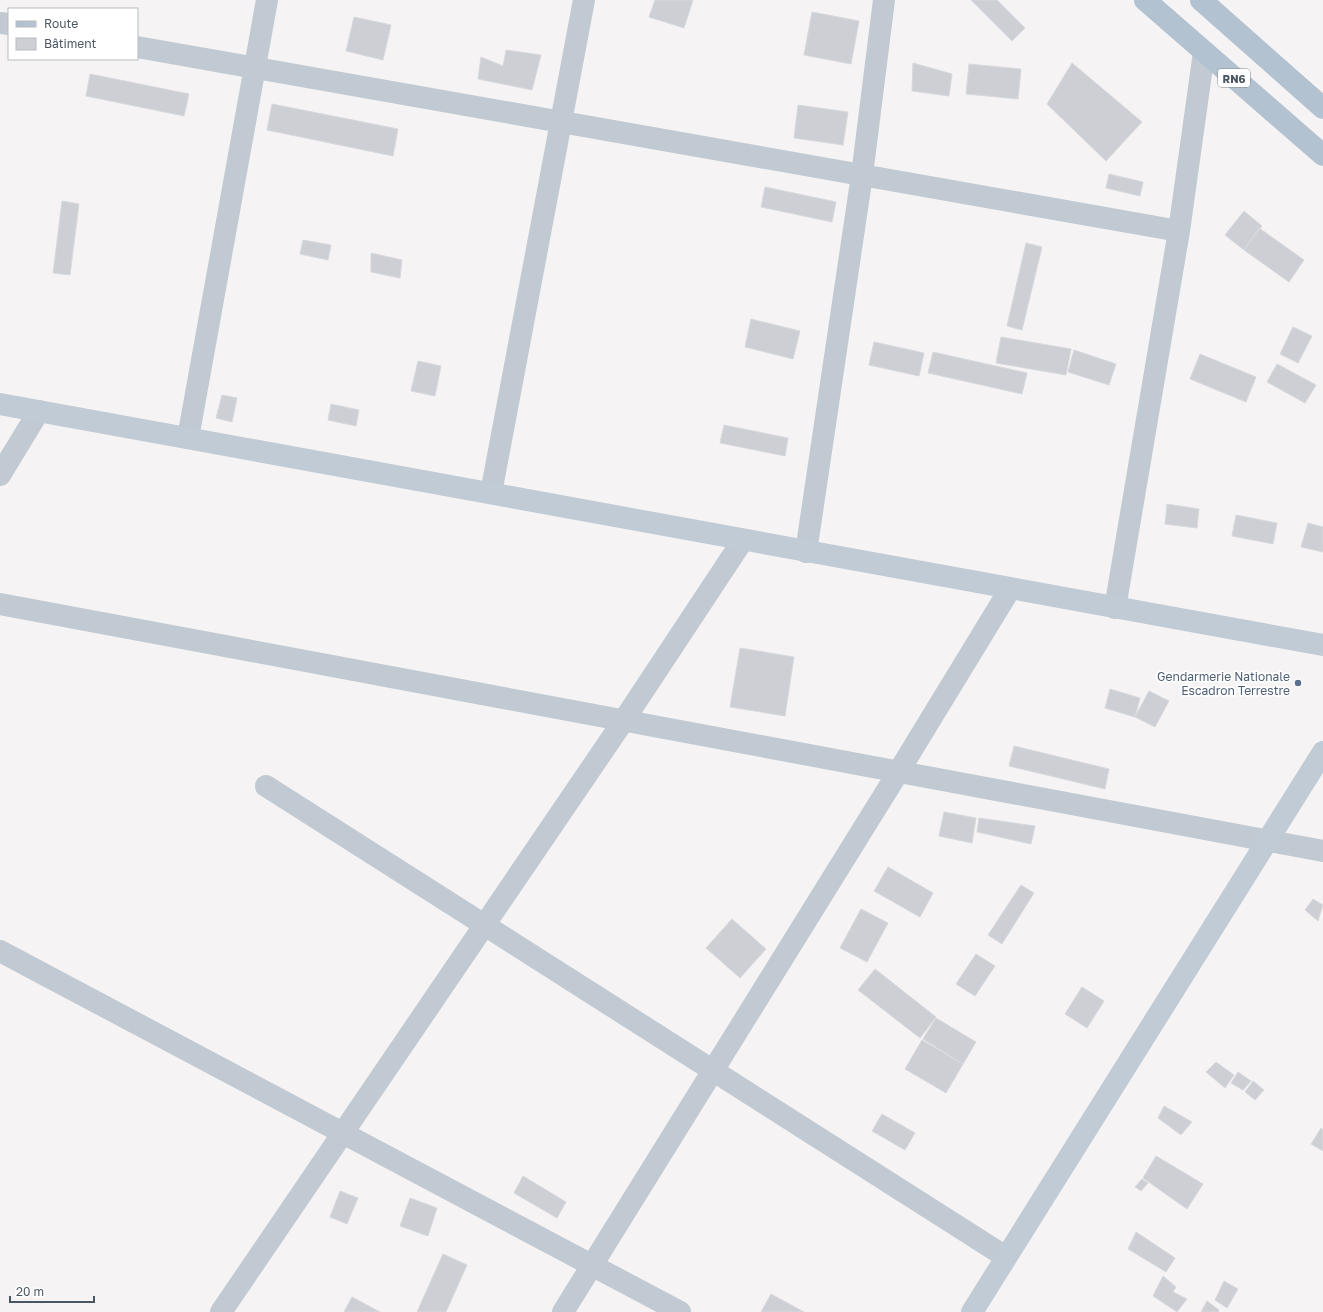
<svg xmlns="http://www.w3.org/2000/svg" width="1323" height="1312" viewBox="0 0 1323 1312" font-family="'Golos Text',sans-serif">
<rect width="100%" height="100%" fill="#f5f3f3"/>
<path fill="#cdcfd5" stroke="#d7d9de" d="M655 0H693L684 28 649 17Z
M971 0H997L1025 28 1012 41Z
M812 12 859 21 851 64 804 55Z
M354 17 391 25 383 60 346 51Z
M506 50 541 55 532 90 478 79 481 57 503 66Z
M913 63 952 74 949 96 912 91Z
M1072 63 1142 122 1106 161 1047 104Z
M969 64 1021 69 1018 99 966 94Z
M90 74 189 94 184 116 86 96Z
M272 104 398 129 393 156 267 130Z
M798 105 848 112 843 145 794 138Z
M1109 174 1143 182 1140 196 1106 188Z
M765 187 836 202 832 222 761 207Z
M62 201 79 204 70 275 53 273Z
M1244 211 1262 226 1244 250 1225 235Z
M1259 228 1304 260 1289 282 1244 250Z
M303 240 331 245 328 260 300 254Z
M1026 243 1042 247 1022 330 1007 326Z
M371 253 402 260 400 278 371 272Z
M751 319 800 331 793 359 745 347Z
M1293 327 1312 336 1298 363 1280 354Z
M1001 337 1071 349 1066 375 996 363Z
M874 342 924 353 919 376 869 365Z
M1074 350 1116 364 1109 385 1068 372Z
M933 352 1027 373 1022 394 928 373Z
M1200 354 1256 377 1246 402 1190 379Z
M418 361 441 366 435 396 411 391Z
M1277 364 1316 385 1305 403 1267 382Z
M222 395 237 398 232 422 216 418Z
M331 404 359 410 356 426 328 420Z
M724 425 788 438 785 456 720 443Z
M1167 504 1199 509 1197 528 1165 524Z
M1236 515 1277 523 1273 544 1232 536Z
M1308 523 1323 527V552L1301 547Z
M740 648 794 657 785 716 730 707Z
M1110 689 1140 698 1135 717 1105 708Z
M1149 691 1169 701 1155 727 1135 717Z
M1014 746 1109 769 1105 789 1009 766Z
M944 812 976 818 972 843 939 836Z
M979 818 1035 826 1031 844 977 832Z
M888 867 933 893 920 917 874 891Z
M1021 885 1034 893 1002 944 988 935Z
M1313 899 1323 905 1318 921 1305 910Z
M861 909 888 923 867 962 840 948Z
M732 919 766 949 740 978 706 948Z
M976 954 995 966 975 996 956 984Z
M875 969 936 1017 920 1038 858 990Z
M1082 987 1104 1001 1087 1028 1065 1014Z
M936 1018 976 1042 963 1064 923 1039Z
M922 1040 963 1064 946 1093 905 1069Z
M1216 1062 1234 1075 1225 1088 1206 1072Z
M1238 1072 1251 1081 1243 1090 1231 1083Z
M1253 1081 1264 1090 1255 1100 1245 1092Z
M1164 1106 1192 1122 1181 1135 1158 1118Z
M882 1114 915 1133 905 1150 872 1131Z
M1321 1128 1323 1130V1151L1311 1144Z
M1156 1156 1203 1184 1187 1209 1143 1178Z
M523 1176 566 1202 557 1218 514 1193Z
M1142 1179 1148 1183 1141 1191 1135 1187Z
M340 1191 358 1198 347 1224 330 1217Z
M410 1198 437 1208 428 1236 400 1226Z
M1136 1232 1175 1258 1166 1272 1128 1249Z
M443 1254 467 1265 446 1312H417Z
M1163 1276 1176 1287 1173 1292 1187 1299 1177 1312 1153 1296Z
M1224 1281 1238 1289 1227 1308 1215 1300Z
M771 1294 804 1312H761Z
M352 1297 380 1312H344Z
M1207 1301 1219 1310 1218 1312H1201Z"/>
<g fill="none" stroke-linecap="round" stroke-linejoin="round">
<path stroke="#c1cad2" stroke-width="22" d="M0 23 9 24
M137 47 1179 231
M188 438 267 0
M0 475 39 411
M491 493 584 0
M806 552 862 175 884 0
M0 604 1323 851
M1115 608 1179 231 1204 52
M266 786 1006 1257
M0 951 680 1312
M221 1312 624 720 743 540
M563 1312 899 771 1010 589"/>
<path stroke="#c1cbd6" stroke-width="22" d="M0 404 1323 645
M972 1312 1323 752"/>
<path stroke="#b3c2d1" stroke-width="22" d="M1145 0 1323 155
M1201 0 1323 108"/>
</g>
<circle fill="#5c6f8a" stroke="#fff" stroke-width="1.5" cx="1298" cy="683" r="4"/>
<g text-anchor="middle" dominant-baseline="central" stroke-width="3.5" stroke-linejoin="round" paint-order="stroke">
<rect fill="#fff" stroke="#808990" stroke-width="1" x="1218" y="69" width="32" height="18" rx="3"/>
<g font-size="11" font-weight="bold" fill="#4a5661">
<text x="1234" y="78">RN6</text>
</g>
<g font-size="12" fill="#4e5e75" stroke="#fff" text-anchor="end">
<text x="1290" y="676">Gendarmerie Nationale<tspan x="1290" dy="14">Escadron Terrestre</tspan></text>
</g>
</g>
<rect x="8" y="8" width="130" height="52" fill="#ffffff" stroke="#b7bbc0"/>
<rect x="16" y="21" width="20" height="6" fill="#b3c2d1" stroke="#b7bbc0"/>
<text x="44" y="28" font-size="12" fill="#4a5661">Route</text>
<rect x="16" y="38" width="20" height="12" fill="#cdcfd5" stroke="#b7bbc0"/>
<text x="44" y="48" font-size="12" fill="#4a5661">Bâtiment</text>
<path d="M10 1296v6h84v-6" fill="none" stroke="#4a5661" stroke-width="2"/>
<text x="16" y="1296" font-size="12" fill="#4a5661" stroke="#ffffff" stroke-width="3" paint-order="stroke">20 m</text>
</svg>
